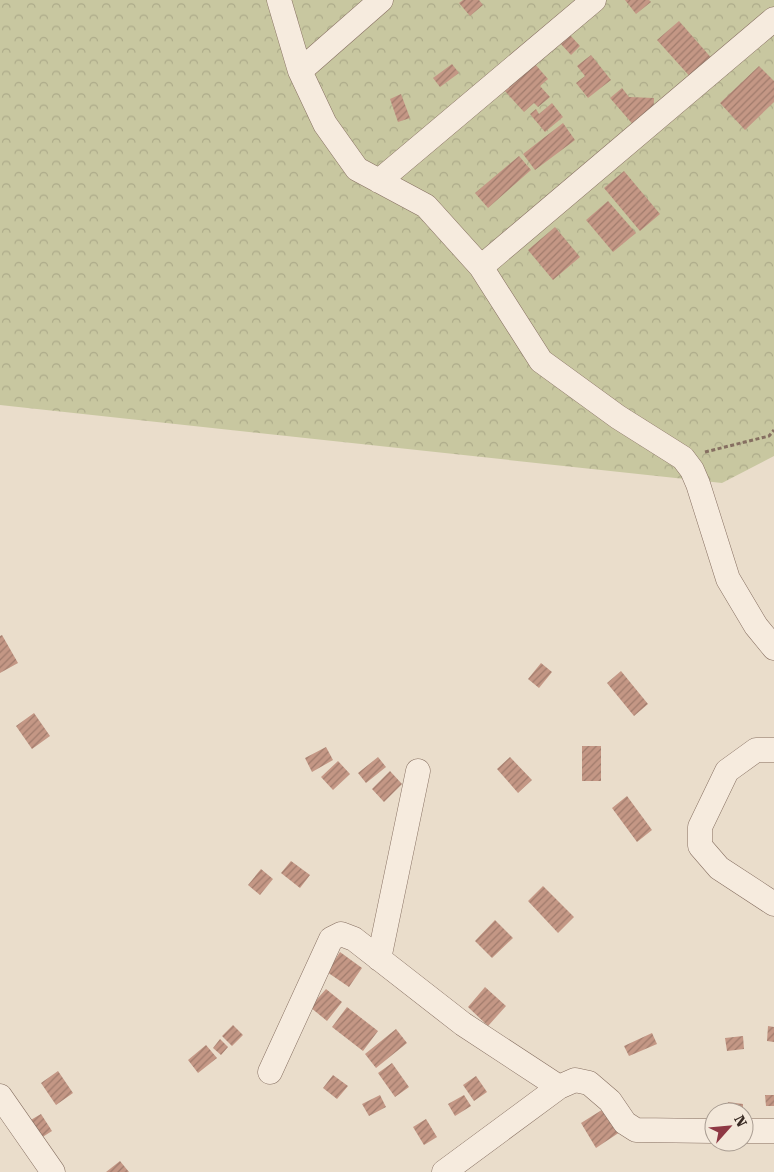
<svg xmlns="http://www.w3.org/2000/svg" width="774" height="1172" viewBox="0 0 774 1172" font-family="'Roboto Serif',serif">
<defs>
<pattern id="forest-crowns" width="20" height="18" patternUnits="userSpaceOnUse" patternTransform="scale(1.25)"><rect width="20" height="18" fill="#c8c7a0"/><path d="M2 6a3 3 0 1 1 6 0M12 15a3 3 0 1 1 6 0" fill="none" stroke="#adab8a"/></pattern>
<pattern id="building-hatch" width="6" height="6" patternUnits="userSpaceOnUse" patternTransform="scale(1.25)"><rect width="6" height="6" fill="#c49785"/><path d="M-1 1l2-2M0 6l6-6M5 7l2-2" fill="none" stroke="#a07b6c"/></pattern>
</defs>
<rect width="100%" height="100%" fill="#eaddcb"/>
<path fill="url(#forest-crowns)" d="M0 0H774V456L722 483 0 405Z"/>
<path fill="url(#building-hatch)" d="M463 0H479L483 5 470 16 459 3Z
M625 0H649L651 2 636 14Z
M679 21 714 61 693 80 657 40Z
M570 35 580 46 571 55 560 43Z
M591 55 611 80 588 98 576 83 585 76 577 66Z
M534 63 548 79 540 86 550 97 538 107 534 103 524 112 504 90Z
M452 64 459 73 440 87 433 78Z
M759 66 774 81V102L745 130 720 103Z
M622 88 629 97 654 98 653 121 636 128 610 98Z
M401 94 410 118 398 122 390 99Z
M552 103 563 117 545 132 530 114 536 109 539 114Z
M563 123 575 140 535 170 523 154Z
M519 156 531 170 488 208 475 193Z
M624 171 660 214 640 231 604 188Z
M608 201 636 233 613 252 586 220Z
M555 227 580 257 553 280 528 250Z
M2 635 18 663 0 673V636Z
M541 663 552 672 539 688 528 679Z
M621 671 648 704 634 716 607 683Z
M34 713 50 736 32 749 16 726Z
M582 746H601V781H582Z
M326 747 333 760 312 772 305 758Z
M378 757 386 767 366 783 358 773Z
M510 757 532 780 518 793 497 769Z
M338 761 350 774 333 790 321 777Z
M390 771 402 784 384 802 372 789Z
M627 796 652 830 637 842 612 808Z
M291 861 310 875 300 888 281 873Z
M261 869 273 879 260 895 248 885Z
M543 886 574 917 558 933 528 901Z
M495 920 513 938 492 958 475 941Z
M340 952 362 968 349 987 327 972Z
M485 987 506 1006 488 1026 468 1007Z
M326 989 342 1002 327 1021 310 1007Z
M347 1007 378 1031 363 1051 332 1027Z
M233 1025 243 1035 232 1046 222 1036Z
M768 1026 774 1027V1042L767 1041Z
M396 1029 407 1043 376 1068 365 1054Z
M652 1033 657 1044 629 1056 624 1046Z
M743 1036 744 1049 727 1051 725 1038Z
M220 1039 228 1047 221 1055 213 1048Z
M206 1045 217 1058 198 1073 188 1060Z
M392 1063 409 1087 395 1097 378 1073Z
M58 1071 73 1093 56 1105 41 1083Z
M333 1075 348 1086 337 1099 323 1088Z
M476 1076 487 1092 474 1101 463 1085Z
M380 1095 386 1107 369 1116 362 1104Z
M464 1095 471 1106 455 1116 448 1104Z
M765 1095H774V1106H766Z
M728 1102 743 1104V1112H727Z
M605 1108 620 1132 596 1148 581 1123Z
M41 1114 52 1131 41 1138 29 1121Z
M426 1119 437 1137 424 1145 413 1127Z
M120 1161 129 1172H106Z"/>
<g fill="none" stroke-linecap="round" stroke-linejoin="round">
<g stroke="#866f61" stroke-width="25">
<path id="minor" d="M279 0 300 71 325 124 357 169 426 206 481 267 541 361 618 417 683 458 692 470 698 484 728 579 756 626 774 648
M300 71 381 0
M379 181 594 0
M481 267 774 19
M774 750H756L727 771 700 827V846L719 868 774 904
M379 959 418 771
M270 1072 331 939 341 934 354 939 463 1024 559 1087
M0 1096 53 1172
M744 1131H774
M444 1172 559 1087 575 1080 589 1083 610 1101 625 1123 636 1130 714 1131"/>
</g>
<path stroke="#866f61" stroke-width="3" stroke-dasharray="4 2.5" stroke-linecap="butt" d="M705 452 769 436 774 430"/>
<use href="#minor" stroke="#f6ebde" stroke-width="24"/>
</g>
<g transform="translate(729 1127) rotate(63)"><circle r="24" fill="#f3e8da" stroke="#a89c91"/>
<path d="M0-4L9 19L0 12L-9 19Z" fill="#8e3844"/>
<text y="-8" font-size="14" font-weight="bold" text-anchor="middle" fill="#382a23">N</text>
</g>
</svg>
